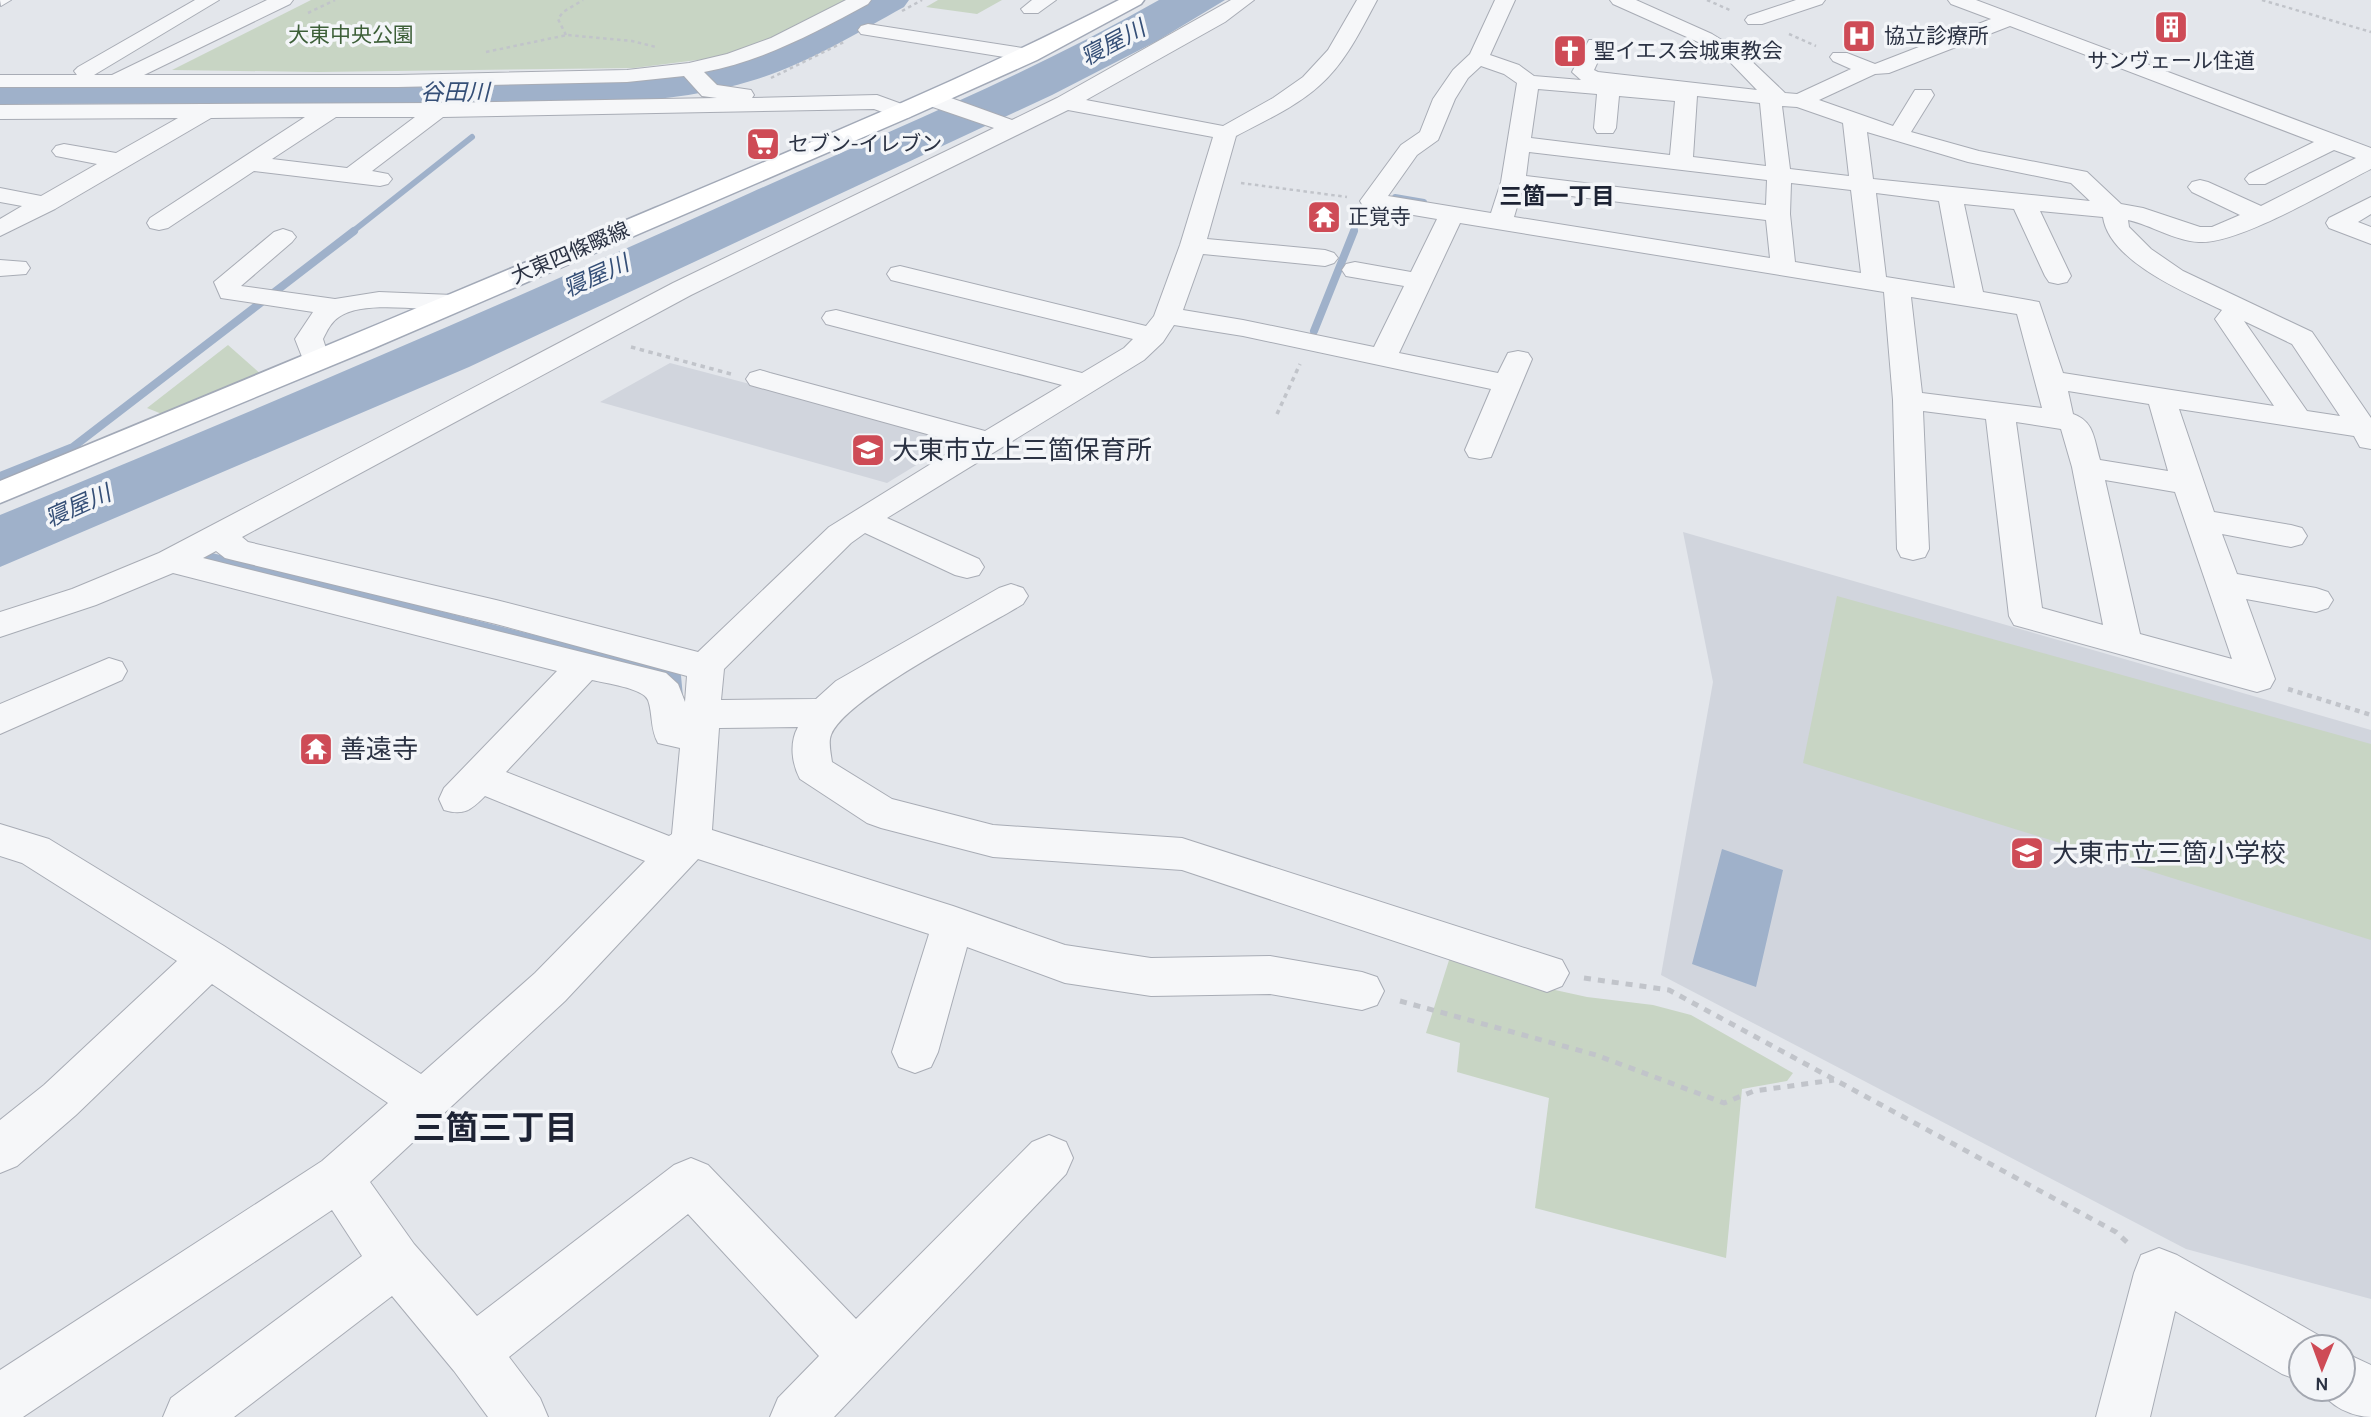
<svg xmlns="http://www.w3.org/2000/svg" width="2371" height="1417" viewBox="0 0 2371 1417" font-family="Karla,'Noto Sans JP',sans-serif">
<rect width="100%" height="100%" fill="#e3e6eb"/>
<path fill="#d1d5dd" d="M670 363 959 439 887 483 600 402Z
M1683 532 2371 730V1299L2186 1249 1661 975 1713 682Z"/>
<path fill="#c8d5c4" d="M311 0H853L809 23 729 56 634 68 318 72 172 70Z
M938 0H1002L977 14 926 7Z
M228 345 263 376 167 416 147 408Z
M1837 596 2371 744V940L1803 763Z
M1450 957 1546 988 1587 997 1653 1005 1691 1015 1793 1073 1787 1081 1742 1089 1726 1258 1535 1208 1549 1098 1457 1072 1460 1043 1426 1033Z"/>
<path fill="#9fb1ca" d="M1159 0H1225L1157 41 1052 95 469 367 0 567V515C252 412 502 305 750 193 887 132 1028 75 1159 0Z
M1722 849 1783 870 1756 987 1692 964Z"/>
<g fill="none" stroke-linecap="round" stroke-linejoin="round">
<path stroke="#9fb1ca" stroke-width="6" d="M1395 197 1424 202
M352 232 472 137
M1353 232 1363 208"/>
<path stroke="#9fb1ca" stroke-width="8" d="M1314 331 1354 231
M0 476 73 447 354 231"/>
<path stroke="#9fb1ca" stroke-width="10" d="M204 556 676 676 678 697"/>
<path fill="#9fb1ca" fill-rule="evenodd" d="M867 0H909L904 7C855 34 807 64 754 80 711 94 666 98 622 103L0 104V82L622 81C656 77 691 75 724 66 775 53 821 24 867 0Z"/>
<g stroke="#a8acb5" stroke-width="2">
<path id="minor" d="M0 0H11L1 6Z
M195 0H219L94 75H112L267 0H293L290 4 144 75H398L627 70 689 63 727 54 771 38 846 0H871L868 4C816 32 763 61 704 72L717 85 751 90 754 95 752 98 877 95 910 107 913 112 910 117 902 119 874 109 443 117 372 171 388 174 392 179 388 184 380 186 254 171 168 228 159 230 150 228 147 223 150 218 305 117 211 118 55 209 0 236V219L22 206 0 202V188L41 196 97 164 56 156 52 151 56 146 64 144 116 153 178 118 0 119V105L438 103 717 98 702 96 684 76 627 82 398 87H0V75H77L74 71 78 67ZM336 117H415L347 168 272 159Z
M1032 0H1056L1038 13H1024L1021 9Z
M1231 0H1254L1225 22 1086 100 1223 126 1273 98 1303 77 1328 50 1357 0H1377C1361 30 1345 63 1320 85 1296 107 1264 121 1236 136L1207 239 1325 250 1334 253 1338 258 1334 263 1325 266 1203 254 1183 310 1243 320 1374 347 1404 286 1346 276 1342 270 1346 264 1355 262 1411 272 1437 219 1372 208 1363 206 1360 201 1401 145 1420 132 1433 99 1453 70 1470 54 1495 0H1515L1490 55 1519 65 1534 76 1581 80 1572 72 1589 40H1603L1606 44 1594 70 1598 72 1757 90 1729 61 1698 42 1613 4 1610 0H1636L1712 34 1743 53 1785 93 1797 94 1851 69 1833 61 1830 57 1833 53H1847L1875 64 1991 19 1951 4 1948 0H1976L2371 148V169C2333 188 2238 245 2199 242 2175 241 2151 225 2128 220L2129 227 2151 249 2183 271 2312 332 2371 418V449L2360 447 2354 436 2179 409 2214 512 2291 525 2302 528 2307 536 2302 544 2291 547 2222 534 2237 574 2316 588 2328 592 2333 600 2328 608 2316 612 2246 599 2275 679 2270 688 2257 692 2014 625 2009 616 1986 419 1923 411 1929 549 1925 557 1913 560 1901 557 1897 549 1893 400 1884 292 1460 223 1399 353 1498 373 1508 353 1518 351 1528 353 1532 359 1491 457 1480 459 1469 457 1465 450 1491 389 1243 336 1174 325 1163 342 1144 360 887 518 979 559 984 567 979 575 967 578 955 575 865 533 851 543 724 669 721 700 816 699 836 681 999 588 1011 584 1023 588 1028 596 1023 604C984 628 845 698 831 735 828 742 831 754 832 762L892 799 993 825 1182 838 1562 960 1569 973 1562 986 1547 992 1182 870 993 857 881 828 867 823 800 779C792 764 789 743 798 727L719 728 712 830 953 906 1065 945 1151 958 1270 956 1362 972 1377 977 1384 991 1377 1005 1362 1010 1270 994 1151 996 1065 983 967 947 938 1052 931 1067 915 1073 899 1067 892 1052 929 934 698 859 565 1001 370 1182 414 1244 477 1316 674 1165 691 1158 708 1165 856 1319 1032 1142 1049 1135 1066 1142 1073 1158 1066 1174 834 1417H770L778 1398 819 1356 688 1214 509 1357 540 1398 548 1417H488L454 1371 392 1296 234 1417H163L171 1398 362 1256 332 1210 23 1417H0V1370L322 1161 388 1103 212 984 76 1115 17 1166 0 1173V1120L44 1085 177 961 22 863 0 856V824L49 839 224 946 421 1074 535 973 645 861 485 796C471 810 464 816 444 810L439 799 444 788 557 671 173 573 96 605 0 637V612L72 589 159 553 673 283 994 128 924 104 921 99 924 94H940L1012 120 1057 98ZM2010 26 2314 142 2249 174 2245 179 2249 184H2265L2334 150 2356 158 2261 206 2208 182 2200 180 2192 182 2188 187 2192 192 2240 215 2212 227H2200L2143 208 2121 204 2087 172 1979 151 1911 132 1934 95 1931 90H1915L1893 126 1819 100 1875 74 1889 73ZM1481 66 1504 74 1517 83 1501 182 1491 213 1388 196 1417 155 1438 140 1455 99 1468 78ZM1538 89 1597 94 1594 128 1597 133H1613L1616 128 1619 96 1675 101 1670 155 1531 138ZM1697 96 1760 103 1766 166 1693 157ZM1782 106 1797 107 1843 123 1849 176 1790 169ZM1068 110 1213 137 1180 245 1154 316 1146 326 900 266 891 268 887 274 891 280 1133 339 1124 348 1082 373 836 310 826 312 822 318 826 324 1062 385 985 431 770 373 760 370 750 373 746 379 750 385 963 444 829 527 698 652 496 600 248 542 242 537 691 295ZM1867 132 1968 162 2071 183 2090 201 1873 179ZM1529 152 1767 180 1766 205 1526 176ZM1791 183 1851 190 1861 273 1795 262 1790 214ZM1522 190 1766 220 1770 258 1514 217ZM1876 193 1939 201 1955 288 1886 277ZM1964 204 2014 209 2045 276 2049 282 2058 284 2067 282 2071 276 2040 211 2103 217C2109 261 2186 293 2222 310L2215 319 2274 406 2063 373 2039 302 1983 292ZM1911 297 2017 314 2042 408 1922 393ZM2244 321 2292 344 2340 416 2307 411ZM2068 391 2149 404 2168 471 2100 460C2094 439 2094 421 2073 414ZM2016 422 2061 429 2072 467 2103 625 2042 608ZM2105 480 2175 492 2232 659 2140 634ZM216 551 225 558 237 561 496 624 687 676 685 702 678 684 666 673 203 558ZM592 680C604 683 643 688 648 700 653 714 650 729 658 743L680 748 672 834 669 836 506 772Z
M1796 0H1825L1822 4 1762 24H1748L1745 20 1748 16Z
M868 24 1029 49 1036 51 1039 55 1036 59 1029 61 861 34 858 30 861 26Z
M2371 197V214L2358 222 2371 227V244L2329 228 2326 223 2329 218Z
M283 229 292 232 296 237 292 242 241 286 335 299 379 292 453 295 462 297 466 303 462 309 453 311C424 310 362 300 339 317 331 322 327 331 323 339L330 361 326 367 316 369 306 367 295 339 313 312 221 298 214 282 274 232Z
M0 260 26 262 30 268 26 274 0 276Z
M109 658 122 662 127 671 122 680 0 734V704Z
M2159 1248 2177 1255 2320 1336 2324 1347H2301V1381L2282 1374 2175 1311 2150 1417H2096L2134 1273 2141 1255Z
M2343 1352 2371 1365V1417C2353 1417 2328 1406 2321 1389H2343Z"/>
</g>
<g stroke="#a2a9b7" stroke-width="3">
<path id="major" d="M1119 0H1144L1141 4 1037 60 910 117 374 348 0 503V481C219 391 437 300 655 208 811 142 968 78 1119 0Z"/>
</g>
<path stroke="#c1c4ca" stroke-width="2.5" stroke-dasharray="3.5 3.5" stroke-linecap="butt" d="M1707 0 1732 11
M2262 0 2371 32
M902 11 922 0
M308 13 335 0
M1789 34 1816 46
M566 35 558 19 563 12 583 0
M486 52 567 35 632 41 656 47
M771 78 844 42
M1241 183 1347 197"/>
<path stroke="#c1c4ca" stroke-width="3.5" stroke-dasharray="4.5 4.5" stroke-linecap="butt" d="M631 347 731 374
M1277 414 1300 364"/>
<path stroke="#c1c4ca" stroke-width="4.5" stroke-dasharray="5 5" stroke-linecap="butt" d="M2288 689 2371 715"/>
<path stroke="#c1c4ca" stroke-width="5" stroke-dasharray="7 7" stroke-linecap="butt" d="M1584 978 1669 990 2116 1232 2131 1246
M1400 1001 1596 1055 1724 1103 1754 1091 1834 1080"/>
<use href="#minor" fill="#f6f7f9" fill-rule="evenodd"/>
<use href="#major" fill="#fff" fill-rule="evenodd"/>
</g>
<defs>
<g id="building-square" transform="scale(1.75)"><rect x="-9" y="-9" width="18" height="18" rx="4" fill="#ce4b56" stroke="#f3f5f8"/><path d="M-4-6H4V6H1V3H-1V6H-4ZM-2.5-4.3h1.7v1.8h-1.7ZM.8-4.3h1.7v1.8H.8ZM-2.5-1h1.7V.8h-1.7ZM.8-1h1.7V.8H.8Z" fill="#fff"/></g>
<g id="hospital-square" transform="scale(1.75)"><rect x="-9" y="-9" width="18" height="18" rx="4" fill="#ce4b56" stroke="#f3f5f8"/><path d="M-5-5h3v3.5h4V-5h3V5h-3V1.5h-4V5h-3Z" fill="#fff"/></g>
<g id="church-square" transform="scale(1.75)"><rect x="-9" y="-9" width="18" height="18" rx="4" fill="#ce4b56" stroke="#f3f5f8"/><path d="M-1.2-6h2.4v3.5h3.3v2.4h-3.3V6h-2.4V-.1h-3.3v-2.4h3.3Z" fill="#fff"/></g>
<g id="supermarket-square" transform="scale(1.75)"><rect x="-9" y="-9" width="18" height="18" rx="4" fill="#ce4b56" stroke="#f3f5f8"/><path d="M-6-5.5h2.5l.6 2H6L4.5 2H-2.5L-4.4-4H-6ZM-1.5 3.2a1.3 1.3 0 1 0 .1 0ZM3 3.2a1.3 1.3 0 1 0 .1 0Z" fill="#fff"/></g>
<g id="temple-square" transform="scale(1.75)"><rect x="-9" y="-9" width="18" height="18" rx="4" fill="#ce4b56" stroke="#f3f5f8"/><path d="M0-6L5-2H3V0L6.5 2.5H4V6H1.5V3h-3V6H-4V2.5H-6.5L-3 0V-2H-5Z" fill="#fff"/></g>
<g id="school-square" transform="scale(1.75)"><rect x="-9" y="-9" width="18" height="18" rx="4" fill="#ce4b56" stroke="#f3f5f8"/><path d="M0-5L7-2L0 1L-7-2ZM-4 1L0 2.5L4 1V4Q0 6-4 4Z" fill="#fff"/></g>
</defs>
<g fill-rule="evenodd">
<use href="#building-square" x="2171" y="27"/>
<use href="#hospital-square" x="1859" y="36"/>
<use href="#church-square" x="1570" y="51"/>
<use href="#supermarket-square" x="763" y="144"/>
<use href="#temple-square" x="1324" y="217"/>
<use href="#school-square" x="868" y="450"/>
<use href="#temple-square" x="316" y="749"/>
<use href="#school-square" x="2027" y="853"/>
</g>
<g text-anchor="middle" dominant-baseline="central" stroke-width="7" stroke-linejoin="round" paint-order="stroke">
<g font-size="21" fill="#3d5f38" stroke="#f3f5f8">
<text x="351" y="35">大東中央公園</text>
</g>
<g font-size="21" fill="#2b3243" stroke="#f3f5f8" text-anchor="start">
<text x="1884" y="36">協立診療所</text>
<text x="1594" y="51">聖イエス会城東教会</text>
<text x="2171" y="61" text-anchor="middle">サンヴェール住道</text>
<text x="788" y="144">セブン-イレブン</text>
<text x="1348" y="217">正覚寺</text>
</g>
<g font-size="21" fill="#2b3243" stroke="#f3f5f8">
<text transform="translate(570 253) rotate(-23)">大東四條畷線</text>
</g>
<g font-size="23" font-style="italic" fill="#354f77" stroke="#f3f5f8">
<text transform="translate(1113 43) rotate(-28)">寝屋川</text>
<text x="455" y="92">谷田川</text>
<text transform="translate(596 276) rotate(-24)">寝屋川</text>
<text transform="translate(78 506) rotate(-24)">寝屋川</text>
</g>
<g font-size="23" font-weight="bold" fill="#1d2334" stroke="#f3f5f8">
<text x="1557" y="196">三箇一丁目</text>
</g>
<g font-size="26" fill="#2b3243" stroke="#f3f5f8" text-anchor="start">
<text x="892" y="450">大東市立上三箇保育所</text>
<text x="340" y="749">善遠寺</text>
<text x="2052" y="853">大東市立三箇小学校</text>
</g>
<g font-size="33" font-weight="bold" fill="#1d2334" stroke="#f3f5f8">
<text x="495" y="1128">三箇三丁目</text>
</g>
</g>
<g transform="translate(2322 1368) rotate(181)"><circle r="33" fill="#f3f5f8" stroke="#a3a7b0" stroke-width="2"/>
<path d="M0-5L12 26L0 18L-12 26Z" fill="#ce4b56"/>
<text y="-10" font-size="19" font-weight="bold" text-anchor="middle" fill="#2b3243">N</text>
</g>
</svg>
